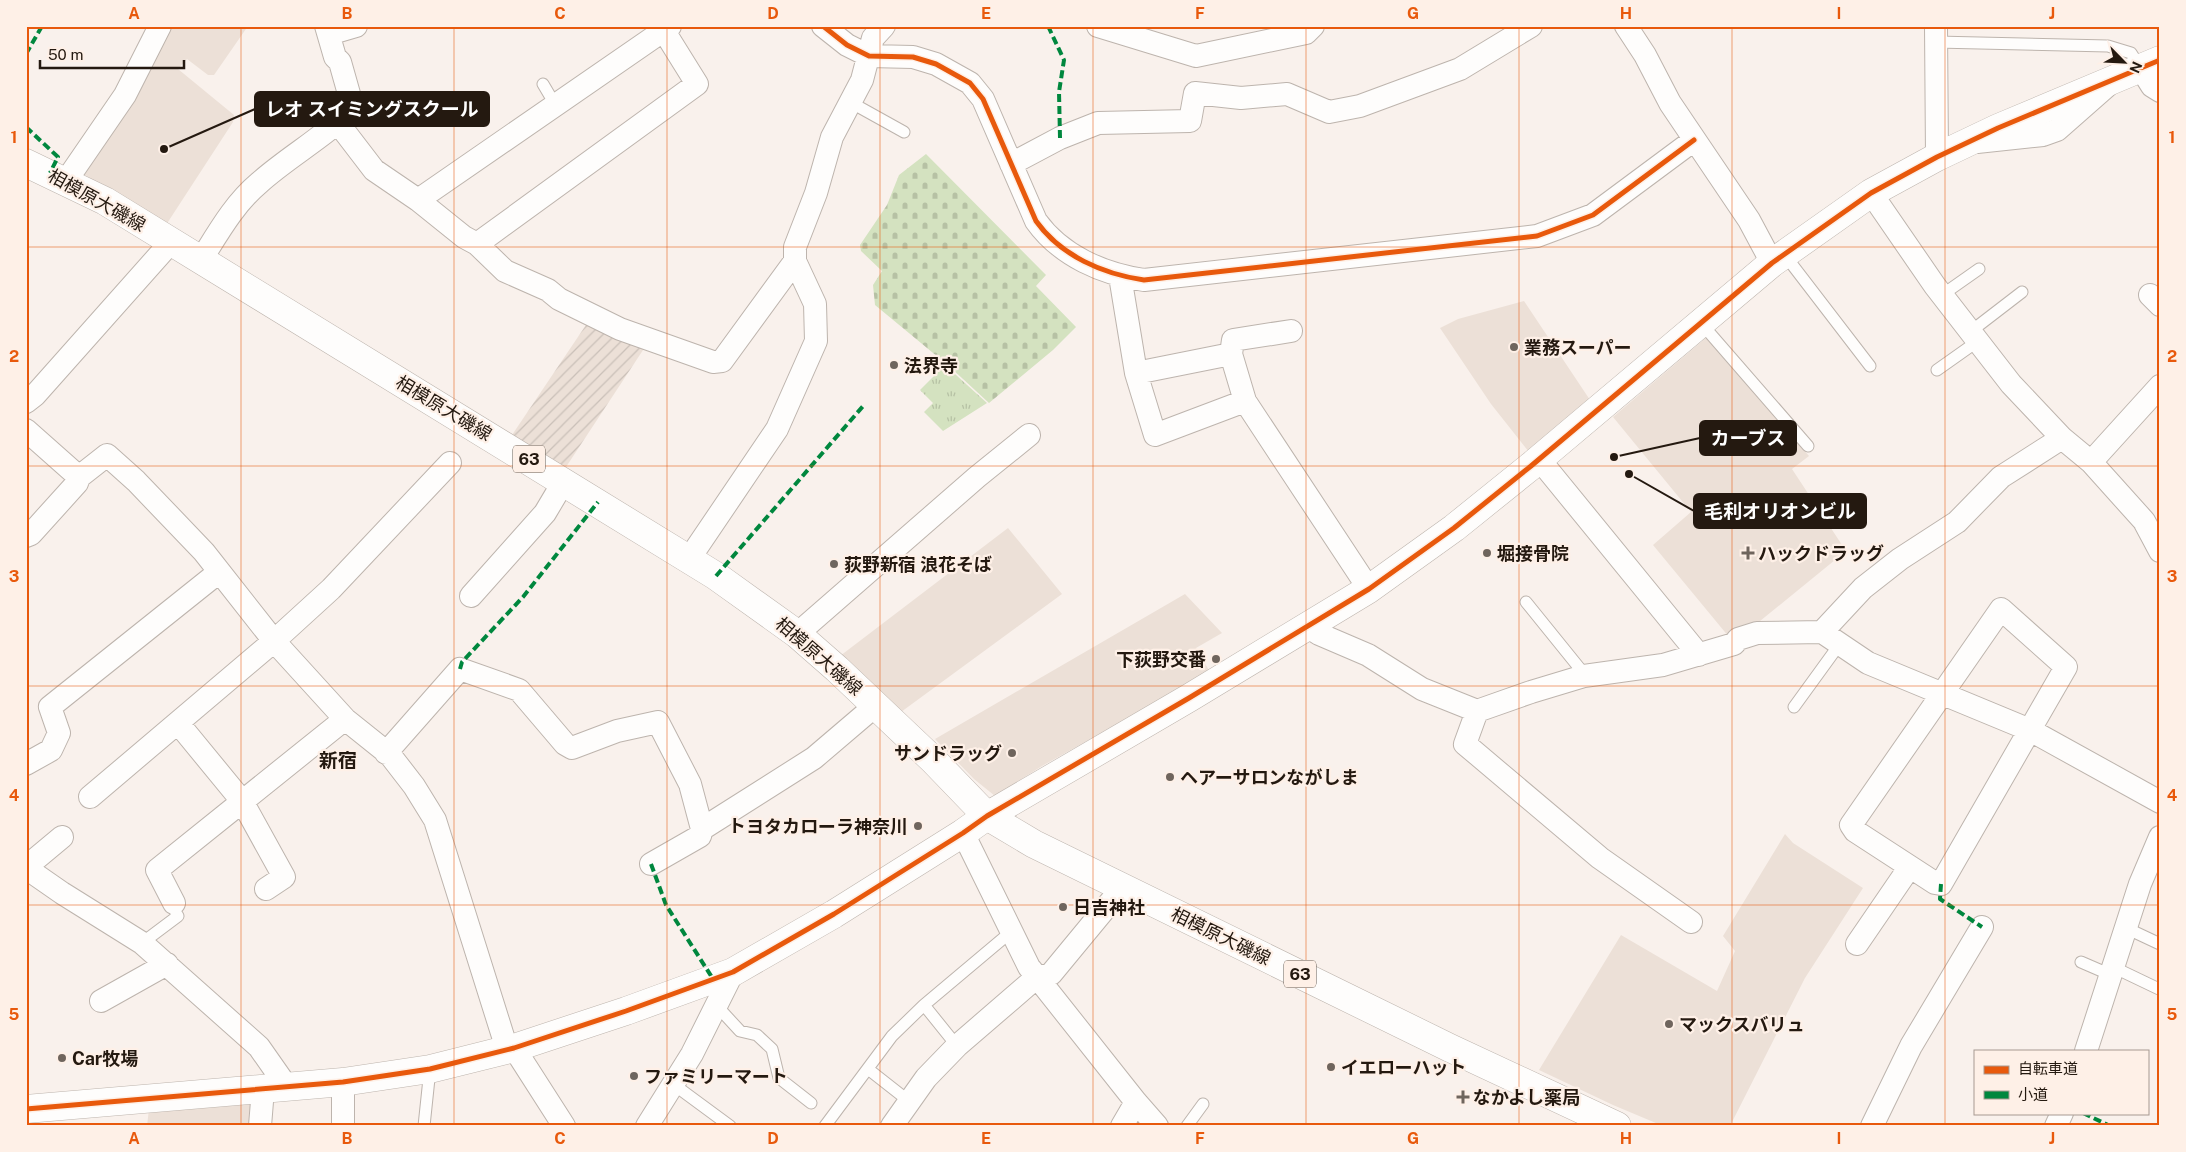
<svg xmlns="http://www.w3.org/2000/svg" width="2186" height="1152" viewBox="0 0 2186 1152" font-family="'Public Sans','Noto Sans JP',sans-serif">
<defs>
<pattern id="industrial-furrows" width="10" height="10" patternUnits="userSpaceOnUse" patternTransform="scale(1.25)"><rect width="10" height="10" fill="#ece0d7"/><path d="M-1 1l2-2M0 10L10 0M9 11l2-2" fill="none" stroke="#cac0b8"/></pattern>
<pattern id="grass-tufts" width="24" height="20" patternUnits="userSpaceOnUse" patternTransform="scale(1.25)"><rect width="24" height="20" fill="#d4e2c0"/><path d="M3 7l-1-3M5 7V3M7 7l1-3M15 17l-1-3M17 17v-4M19 17l1-3" fill="none" stroke="#b6c1a4"/></pattern>
<pattern id="cemetery-stones" width="16" height="16" patternUnits="userSpaceOnUse" patternTransform="scale(1.25)"><rect width="16" height="16" fill="#d4e2c0"/><path d="M2 7V4a2 2 0 0 1 4 0v3zM10 15v-3a2 2 0 0 1 4 0v3z" fill="#b6c1a4"/></pattern>
</defs>
<rect width="100%" height="100%" fill="#f9f1ec"/>
<path fill="#ece0d7" d="M164 26H248L214 75H208L187 59 178 69 234 115 233 122 166 225 82 173Z
M1524 301 1590 400 1529 452 1491 404 1440 328 1458 319Z
M1707 337 1809 456 1792 469 1846 551 1749 630 1729 637 1653 545 1691 512 1613 417Z
M1008 528 1062 594 901 712 840 656Z
M1185 594 1222 633 1196 648 1210 672 1042 766 995 796 974 779 935 739Z
M1785 834 1793 843 1863 888 1805 978 1730 1126H1663L1613 1105 1539 1070 1621 935 1717 991 1735 951 1723 936Z
M254 1102 252 1126H147L149 1109Z"/>
<path fill="url(#industrial-furrows)" d="M590 319 647 344 566 467 512 435Z"/>
<path fill="url(#grass-tufts)" d="M945 365 987 403 943 431 924 412 933 403 920 390Z"/>
<path fill="url(#cemetery-stones)" d="M926 154 1046 275 1036 286 1076 327 1053 350 989 403 950 367 875 305 873 285 882 271 861 251 860 245 887 205 899 175Z"/>
<g fill="none" stroke-linecap="round" stroke-linejoin="round">
<g stroke="#bdb4ad" stroke-width="13">
<path id="service" d="M1936 42 2108 46 2131 53 2140 67
M543 84 556 106
M850 102 904 132
M1784 254 1870 366
M1942 295 1979 269
M1701 323 1808 446
M1970 332 2022 292
M1937 370 1978 341
M1526 602 1581 670 1584 676
M1794 707 1839 645
M2126 928 2160 944
M142 943 178 916 176 913
M2081 962 2111 975
M2113 967 2159 989
M716 1005 740 1031 757 1035 772 1049 779 1078 811 1103
M924 1005 957 1046
M868 1069 910 1102
M673 1084 730 1126
M424 1126 430 1069
M825 1126 892 1036 924 1005 1012 931
M1187 1126 1203 1104"/>
</g>
<g stroke="#bdb4ad" stroke-width="24">
<path id="minor" d="M335 26 339 31 356 26
M823 26 847 45 869 56 913 57 936 64 970 83 983 99 1036 221C1061 256 1103 274 1144 280L1537 236 1593 215 1694 140
M1098 26 1196 56 1306 33 1313 26
M1626 26 1645 55 1670 103 1749 220 1772 263
M1936 26 1937 157
M2140 67 2152 86 2160 91
M338 123 374 170 418 200 464 237 477 244 697 84 664 31
M1977 142 2043 135 2057 130 2107 86
M1011 164 1060 138 1098 123 1190 121 1195 93 1241 98 1287 94 1329 112 1360 106 1460 69 1531 26
M66 181 125 95 160 26
M1871 193 1935 286 2011 384 2062 438 2091 462 2144 521 2160 551
M418 200 670 26
M477 244 505 271 548 290 559 299 620 329 713 362 722 361 795 261
M201 260C218 233 234 204 259 183 289 156 325 137 353 108L340 62 335 57 326 26
M1120 276 1136 373 1155 435 1245 401 1369 589
M2150 295 2160 305
M1231 354 1233 340 1291 331
M1136 373 1231 354 1245 401
M26 402 35 395 171 242
M26 430 79 477
M1539 459 1699 655
M2091 462 2160 386
M26 536 31 534 77 483 79 477 107 455 136 481 204 552 274 641 345 719 390 755 414 786 435 820 507 1049
M689 559 777 429 816 341 815 304 795 261V247L816 193 832 137 862 80 873 38 884 26
M471 596 545 513 564 481
M2001 609 2066 667 1941 884 1935 883 1855 831 1851 825Z
M1308 627 1319 634 1368 655 1422 689 1477 711 1531 692 1584 676 1663 665 1734 644 1738 639 1757 633 1822 632 1868 663 2030 730 2160 802
M1822 632 1863 588 1900 559 1957 522 2001 477 2062 438
M797 634 977 477 1029 435
M1477 711 1465 744 1600 858 1691 922
M178 723 242 801 284 877 266 889
M386 753 460 669 519 690 565 744 572 748 617 731 658 722 690 784 702 829
M26 764 51 750 59 733 50 707 219 572
M90 797 274 641 331 589 450 463
M963 833 1029 967 1136 1102 1157 1126
M651 864 700 836 702 829 814 758 875 706
M26 867 62 837
M26 868 62 893 142 943 259 1047 287 1087
M174 903 157 870 345 719
M1857 944 1909 868
M101 1001 167 964
M514 1048 564 1126
M2086 1051 2140 884 2160 837
M343 1082V1126
M260 1126 263 1089
M647 1126 692 1054 733 972
M892 1126 926 1078 957 1046 1037 977 1051 974 1122 888
M1122 1126 1136 1102
M1872 1126 1911 1046 1982 927
M2056 1126 2062 1113"/>
</g>
<g stroke="#bdb4ad" stroke-width="29">
<path id="tertiary" d="M26 1109 343 1082 430 1069 514 1048 626 1011 733 972 834 914 963 833 987 816 1189 698 1369 589 1454 528 1531 466 1772 263 1871 193 1937 157 1998 128 2160 60"/>
</g>
<g stroke="#bdb4ad" stroke-width="29">
<path id="primary" d="M26 163 105 201 716 576 797 634 837 669 933 760 987 816 1034 844 1450 1048 1617 1126"/>
</g>
<use href="#service" stroke="#fefdfc" stroke-width="11"/>
<use href="#minor" stroke="#fefdfc" stroke-width="22"/>
<use href="#tertiary" stroke="#fefdfc" stroke-width="28"/>
<use href="#primary" stroke="#fefdfc" stroke-width="28"/>
<path stroke="#00873e" stroke-width="4" stroke-dasharray="8 4" stroke-linecap="butt" d="M1048 26 1064 60 1059 92 1060 138
M26 54 42 26
M26 127 58 157 50 173
M716 576 864 405
M460 669 462 662 523 597 598 502
M651 864 666 905 713 979
M1941 884 1940 899 1982 927
M2083 1113 2110 1126"/>
<g stroke="#fef0e7" stroke-width="8">
<path id="cycleway" d="M823 26 847 45 869 56 913 57 936 64 970 83 983 99 1036 221C1061 256 1103 274 1144 280L1537 236 1593 215 1694 140
M26 1109 343 1082 430 1069 514 1048 626 1011 733 972 834 914 963 833 987 816 1189 698 1369 589 1454 528 1531 466 1772 263 1871 193 1937 157 1998 128 2160 60"/>
</g>
<use href="#cycleway" stroke="#e8590c" stroke-width="5"/>
</g>
<path fill="none" stroke="#e8590c" stroke-width="1" stroke-opacity="0.55" d="M241 26V1126M454 26V1126M667 26V1126M880 26V1126M1093 26V1126M1306 26V1126M1519 26V1126M1732 26V1126M1945 26V1126M26 247H2160M26 466H2160M26 686H2160M26 905H2160"/>
<g fill="#6f655d" stroke="#fef0e7" stroke-width="2">
<circle cx="1514" cy="347" r="5"/>
<circle cx="894" cy="365" r="5"/>
<circle cx="1487" cy="553" r="5"/>
<path d="M1745.5 545.5h5v5h5v5h-5v5h-5v-5h-5v-5h5z"/>
<circle cx="834" cy="564" r="5"/>
<circle cx="1216" cy="659" r="5"/>
<circle cx="1012" cy="753" r="5"/>
<circle cx="1170" cy="777" r="5"/>
<circle cx="918" cy="826" r="5"/>
<circle cx="1063" cy="907" r="5"/>
<circle cx="1669" cy="1024" r="5"/>
<circle cx="62" cy="1058" r="5"/>
<circle cx="1331" cy="1067" r="5"/>
<circle cx="634" cy="1076" r="5"/>
<path d="M1460.5 1089.5h5v5h5v5h-5v5h-5v-5h-5v-5h5z"/>
</g>
<g text-anchor="middle" dominant-baseline="central" stroke-width="4.5" stroke-linejoin="round" paint-order="stroke">
<g fill="#fef0e7" stroke="#655a50" stroke-width="1">
<rect x="513" y="445.5" width="32" height="27" rx="4"/>
<rect x="1284" y="960.5" width="32" height="27" rx="4"/>
</g>
<g font-size="16" font-weight="bold" fill="#241910">
<text x="529" y="459">63</text>
<text x="1300" y="974">63</text>
</g>
<g font-size="18" fill="#241910" stroke="#fef0e7">
<text transform="translate(97 200) rotate(29)">相模原大磯線</text>
<text transform="translate(444 408) rotate(31)">相模原大磯線</text>
<text transform="translate(819 656) rotate(41)">相模原大磯線</text>
<text transform="translate(1221 936) rotate(26)">相模原大磯線</text>
</g>
<g font-size="18" font-weight="bold" fill="#241910" stroke="#fef0e7" text-anchor="start">
<text x="1524" y="347">業務スーパー</text>
<text x="904" y="365">法界寺</text>
<text x="1497" y="553">堀接骨院</text>
<text x="1758" y="553">ハックドラッグ</text>
<text x="844" y="564">荻野新宿 浪花そば</text>
<text x="1206" y="659" text-anchor="end">下荻野交番</text>
<text x="1002" y="753" text-anchor="end">サンドラッグ</text>
<text x="1180" y="777">ヘアーサロンながしま</text>
<text x="908" y="826" text-anchor="end">トヨタカローラ神奈川</text>
<text x="1073" y="907">日吉神社</text>
<text x="1679" y="1024">マックスバリュ</text>
<text x="72" y="1058">Car牧場</text>
<text x="1341" y="1067">イエローハット</text>
<text x="644" y="1076">ファミリーマート</text>
<text x="1473" y="1097">なかよし薬局</text>
</g>
<g font-size="19" font-weight="bold" fill="#241910" stroke="#fef0e7">
<text x="338" y="760">新宿</text>
</g>
</g>
<path fill="none" stroke="#241910" stroke-width="2" d="M164 149L255 109M1614 457L1700 438M1629 474L1694 511"/>
<g fill="#241910" stroke="#fef0e7" stroke-width="2">
<circle cx="164" cy="149" r="5"/>
<circle cx="1614" cy="457" r="5"/>
<circle cx="1629" cy="474" r="5"/>
</g>
<g fill="#241910" stroke="#241910" stroke-width="2">
<rect x="255" y="92" width="234" height="34" rx="5"/>
<rect x="1700" y="421" width="96" height="34" rx="5"/>
<rect x="1694" y="494" width="172" height="34" rx="5"/>
</g>
<g font-size="19" text-anchor="middle" font-weight="bold" fill="#fff">
<text x="372" y="116">レオ スイミングスクール</text>
<text x="1748" y="445">カーブス</text>
<text x="1780" y="518">毛利オリオンビル</text>
</g>
<rect width="2186" height="1152" fill="none" stroke="#fef0e7" stroke-width="55"/>
<rect x="1974" y="1050" width="175" height="65" fill="#fef0e7" stroke="#a79a91"/>
<rect x="1984" y="1066" width="25" height="8" fill="#e8590c" stroke="#a79a91"/>
<text x="2018" y="1074" font-size="15" fill="#241910">自転車道</text>
<rect x="1984" y="1091" width="25" height="8" fill="#00873e" stroke="#a79a91"/>
<text x="2018" y="1100" font-size="15" fill="#241910">小道</text>
<g transform="translate(2124 62) rotate(114)" stroke="#fef0e7" stroke-width="4" paint-order="stroke">
<path d="M0-4L9 19L0 12L-9 19Z" fill="#241910"/>
<text y="-8" font-size="14" font-weight="bold" text-anchor="middle" fill="#241910">N</text>
</g>
<path d="M40 60v8h144v-8" fill="none" stroke="#241910" stroke-width="2.5"/>
<text x="48" y="60" font-size="15" fill="#241910" stroke="#fef0e7" stroke-width="4" paint-order="stroke">50 m</text>
<rect x="28" y="28" width="2130" height="1096" fill="none" stroke="#e8590c" stroke-width="2"/>
<g font-size="16" text-anchor="middle" font-weight="bold" fill="#e8590c">
<text x="134" y="19">A</text>
<text x="347" y="19">B</text>
<text x="560" y="19">C</text>
<text x="773" y="19">D</text>
<text x="986" y="19">E</text>
<text x="1200" y="19">F</text>
<text x="1413" y="19">G</text>
<text x="1626" y="19">H</text>
<text x="1839" y="19">I</text>
<text x="2052" y="19">J</text>
<text x="14" y="143">1</text>
<text x="2172" y="143">1</text>
<text x="14" y="362">2</text>
<text x="2172" y="362">2</text>
<text x="14" y="582">3</text>
<text x="2172" y="582">3</text>
<text x="14" y="801">4</text>
<text x="2172" y="801">4</text>
<text x="14" y="1020">5</text>
<text x="2172" y="1020">5</text>
<text x="134" y="1144">A</text>
<text x="347" y="1144">B</text>
<text x="560" y="1144">C</text>
<text x="773" y="1144">D</text>
<text x="986" y="1144">E</text>
<text x="1200" y="1144">F</text>
<text x="1413" y="1144">G</text>
<text x="1626" y="1144">H</text>
<text x="1839" y="1144">I</text>
<text x="2052" y="1144">J</text>
</g>
</svg>
